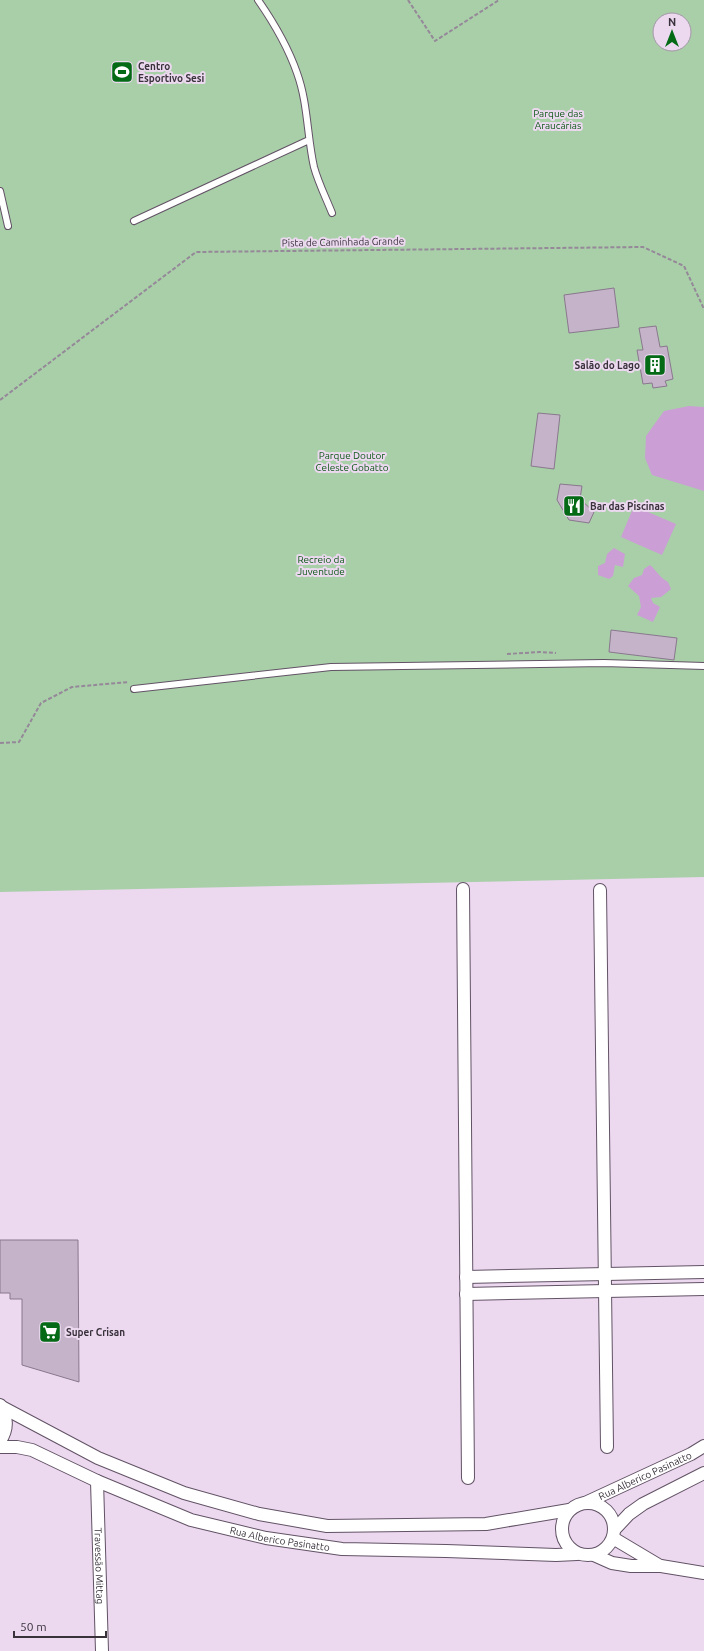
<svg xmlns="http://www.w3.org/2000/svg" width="704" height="1651" viewBox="0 0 704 1651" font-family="Ubuntu,sans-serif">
<rect width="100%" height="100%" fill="#ecd9f0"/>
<path fill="#a9cfa9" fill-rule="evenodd" d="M0 0H704V877L0 892ZM660 20H684V44H660Z"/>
<path fill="#cb9ed5" d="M689 406 704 407V491L652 475 645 458 646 436 664 411Z
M634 506 676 524 662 555 621 537Z
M614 548 625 554 623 567 615 565 613 576 609 579 598 575V566L605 563 607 554Z
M650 565C657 571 660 578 668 582L671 589 661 597 651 598 653 603 660 607 653 622 637 615 641 607 639 596 628 586 634 578 642 575 644 569Z"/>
<path fill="#c5b3c9" stroke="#89788d" d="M614 288 619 327 569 333 564 295Z
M656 326 660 347 667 346 673 379 665 381 667 386 653 388 652 383 643 384 637 350H643L639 328Z
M538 413 560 415 554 469 531 466Z
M560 484 582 486 580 499 594 512 589 523 569 520 557 500Z
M611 630 677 638 674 660 609 652Z
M0 1240H78L79 1382 22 1365V1299H10V1293H0Z"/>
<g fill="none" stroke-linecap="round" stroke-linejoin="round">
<g stroke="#625265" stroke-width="8">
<path id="lane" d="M258 0C274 23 288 47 297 73 308 103 307 136 314 167 318 182 326 198 332 213
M0 191 8 226
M134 221 309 140
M134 689 331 667 604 663 704 666"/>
</g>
<g stroke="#625265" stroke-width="14">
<g id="street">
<path d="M463 889 468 1478"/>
<path d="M600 890 607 1447"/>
<path d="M466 1277 704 1272"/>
<path d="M466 1294 704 1289"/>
<path d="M0 1405C8 1418 8 1429 0 1441"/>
<path d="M0 1406 98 1458 184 1493 259 1514 327 1526 486 1524 569 1510"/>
<path id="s1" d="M0 1447H17L32 1450 97 1481 191 1520 266 1538 342 1549 446 1551 556 1555 577 1554"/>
<path id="s2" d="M97 1481 102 1651"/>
<circle cx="588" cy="1529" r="26"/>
<path id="s3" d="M585 1503 691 1454 704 1446"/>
<path d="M614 1530 629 1514 643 1504 704 1473"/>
<path d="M613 1538 660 1566"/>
<path d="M594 1555 612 1563 631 1566H661L704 1573"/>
</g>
</g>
<path stroke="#958898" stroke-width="2" stroke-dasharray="4 2" stroke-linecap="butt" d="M408 0 435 41 499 0
M0 400 196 252 643 247 684 266 704 309
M507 654 539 652 556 653
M0 743 19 742 41 703 72 687 129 682"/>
<use href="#lane" stroke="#fff" stroke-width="6"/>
<use href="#street" stroke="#fff" stroke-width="12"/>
</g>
<defs>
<g id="stadium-square" transform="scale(1.15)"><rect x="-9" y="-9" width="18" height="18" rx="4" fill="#046a16" stroke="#ecd9f0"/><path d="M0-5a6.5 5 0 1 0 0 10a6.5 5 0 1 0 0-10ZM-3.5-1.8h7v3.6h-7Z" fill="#fff"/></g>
<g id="building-square" transform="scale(1.15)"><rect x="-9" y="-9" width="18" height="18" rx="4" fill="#046a16" stroke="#ecd9f0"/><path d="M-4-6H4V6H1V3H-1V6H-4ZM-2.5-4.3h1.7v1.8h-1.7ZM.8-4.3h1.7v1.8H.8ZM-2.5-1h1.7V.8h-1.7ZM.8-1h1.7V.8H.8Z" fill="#fff"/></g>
<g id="restaurant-square" transform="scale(1.15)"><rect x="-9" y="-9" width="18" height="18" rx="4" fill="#046a16" stroke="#ecd9f0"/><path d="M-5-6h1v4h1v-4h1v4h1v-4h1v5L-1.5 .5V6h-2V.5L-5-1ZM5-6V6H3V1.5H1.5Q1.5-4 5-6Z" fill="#fff"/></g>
<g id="supermarket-square" transform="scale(1.15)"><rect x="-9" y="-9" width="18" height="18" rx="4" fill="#046a16" stroke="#ecd9f0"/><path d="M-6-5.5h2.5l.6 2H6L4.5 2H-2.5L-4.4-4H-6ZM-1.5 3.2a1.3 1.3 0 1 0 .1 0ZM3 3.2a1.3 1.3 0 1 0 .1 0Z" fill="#fff"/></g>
</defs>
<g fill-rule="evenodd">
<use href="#stadium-square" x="122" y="72"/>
<use href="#building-square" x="655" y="365"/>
<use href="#restaurant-square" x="574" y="506"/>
<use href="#supermarket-square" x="50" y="1332"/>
</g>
<g text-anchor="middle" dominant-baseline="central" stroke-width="4" stroke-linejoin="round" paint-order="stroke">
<g font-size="10" font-weight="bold" fill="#39323b" stroke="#ecd9f0" text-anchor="start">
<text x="138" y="66">Centro<tspan x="138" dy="12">Esportivo Sesi</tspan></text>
<text x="640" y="365" text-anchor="end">Salão do Lago</text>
<text x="590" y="506">Bar das Piscinas</text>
<text x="66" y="1332">Super Crisan</text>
</g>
<g font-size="10" fill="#0b5715" stroke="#ecd9f0">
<text x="558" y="113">Parque das<tspan x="558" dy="12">Araucárias</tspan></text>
<text x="352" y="455">Parque Doutor<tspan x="352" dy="12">Celeste Gobatto</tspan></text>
<text x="321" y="559">Recreio da<tspan x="321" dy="12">Juventude</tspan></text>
</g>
<g font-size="10" fill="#39323b" stroke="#ecd9f0">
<text transform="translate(343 242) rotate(-1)">Pista de Caminhada Grande</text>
<text stroke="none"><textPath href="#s3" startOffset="66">Rua Alberico Pasinatto</textPath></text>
<text stroke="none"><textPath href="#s1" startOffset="297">Rua Alberico Pasinatto</textPath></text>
<text stroke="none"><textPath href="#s2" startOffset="85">Travessão Mittag</textPath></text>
</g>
</g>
<g transform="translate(672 32)"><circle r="19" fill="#ecd9f0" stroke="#a496a8"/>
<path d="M0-3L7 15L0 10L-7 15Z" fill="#046a16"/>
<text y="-6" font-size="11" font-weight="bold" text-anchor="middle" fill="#39323b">N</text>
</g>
<path d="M14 1631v6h92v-6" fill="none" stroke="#39323b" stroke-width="2"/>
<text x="20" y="1631" font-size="12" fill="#39323b" stroke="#ecd9f0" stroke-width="3" paint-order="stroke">50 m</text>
</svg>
